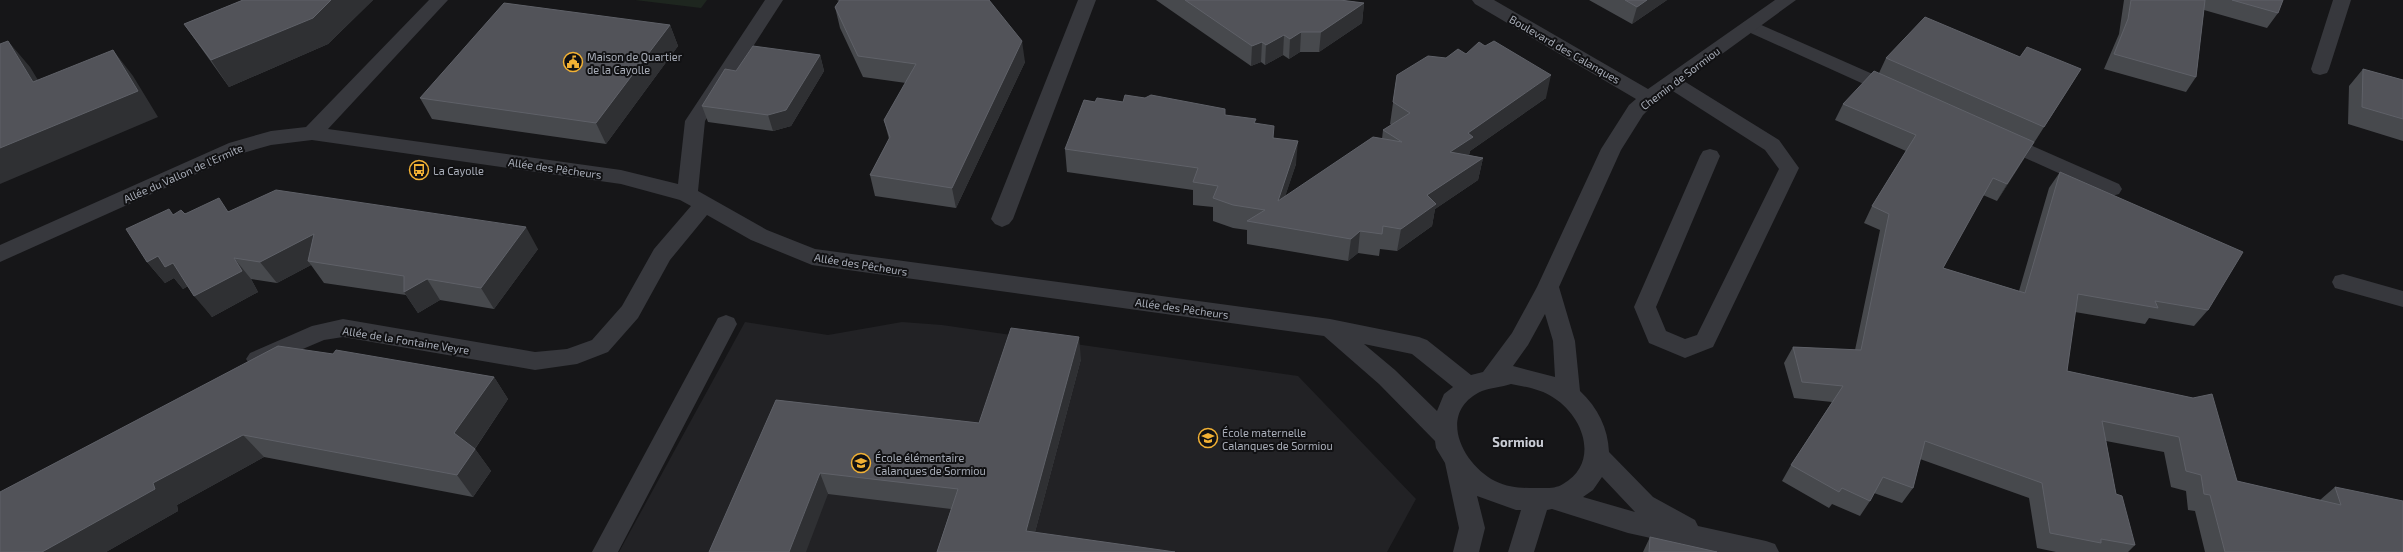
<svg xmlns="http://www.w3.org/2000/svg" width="2403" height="552" viewBox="0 0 2403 552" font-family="'Exo 2',sans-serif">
<rect width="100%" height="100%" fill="#161618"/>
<path fill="#222225" d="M745 322 828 335 902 322 942 325 1298 376 1416 499 1387 552H619Z"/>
<path fill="#1e261f" d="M635 0H707L701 8Z"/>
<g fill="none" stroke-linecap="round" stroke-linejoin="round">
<path fill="#37383d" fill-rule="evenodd" d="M1078 0H1096L1013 219 1009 224 1002 227 995 224 991 219Z
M1750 20 1902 87 1905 91 1902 95 1895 97 1888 95 1744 30 1741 26 1744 22Z
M1672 76 1679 78 1779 140 1799 168 1713 347 1685 358 1649 343 1634 307 1700 156 1703 151 1710 149 1717 151 1720 156 1656 307 1666 331 1685 339 1697 335 1779 169 1765 150 1665 86 1662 82 1665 78Z
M2001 132 2119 184 2122 189 2119 194 2112 196 2105 194 1994 144 1991 139 1994 134Z
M2343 274 2403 291V307L2335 288 2332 282 2335 276Z"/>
<path fill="#37383d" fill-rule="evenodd" d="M429 0H448L328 129 621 170 678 184 685 121 765 0H783L705 121 698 191 767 230 815 249 1330 319 1419 337 1427 340 1471 375 1483 372 1512 333 1537 287 1601 149 1629 105 1636 99 1475 4 1472 0H1494L1648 89 1775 0H1796L1656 102 1643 115 1621 150 1559 287 1575 341 1580 391C1598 408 1608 428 1609 452L1653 497 1695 520 1698 526 1766 541 1775 544 1779 552H1714L1628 533 1552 509 1547 510 1534 552H1508L1521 510H1516L1477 496 1485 528 1479 552H1453L1459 528 1445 463 1436 448 1435 441 1379 384 1324 336 812 265 751 240 707 215 670 260 638 318 608 352 577 364 535 370 343 337 324 340 258 368 250 365 246 359 250 353 312 326 343 319 535 352 567 349 592 340 622 306 654 249 691 206 680 200 621 184 312 140 271 145 243 153 0 262V245L229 143 271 131 306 127ZM1545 314 1553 341 1555 377 1513 366 1528 345ZM1364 344 1412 354 1453 387 1444 394 1437 411 1395 370ZM1511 384C1526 387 1541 389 1554 398 1584 417 1600 463 1563 484 1555 489 1546 488 1536 488 1522 488 1509 488 1495 481 1462 464 1436 412 1482 391 1490 388 1502 387 1511 384ZM1602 477 1635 512 1583 497 1593 490Z
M2333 0H2351L2329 69 2327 73 2320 75 2313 73 2311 69Z
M726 315 734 318 737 324 618 552H592L718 318Z"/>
</g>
<path fill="#47494d" d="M243 0H373L328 44 229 87 184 24Z
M837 0H989L1025 62 956 208 875 196 870 175 889 139 884 120 906 83 863 77 840 28 835 7 839 1Z
M1156 0H1340L1364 3 1362 23 1319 52H1300L1289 59 1283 55 1265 65 1261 62 1251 66Z
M1589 0H1667L1632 24Z
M2124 0H2283L2278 13 2267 28 2204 10 2196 77 2186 92 2104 69 2119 34Z
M670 25 678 46 606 144 432 119 420 98Z
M820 55 824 71 791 126 773 131 708 122 702 106 736 71Z
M2020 57 2081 69 1997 201 1983 195 1943 268 2019 291 2049 188 2060 172 2208 310 2194 326 2149 318 2145 324 2075 312 2067 371 2193 398 2237 481 2320 500 2335 487 2403 552H2205L2195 511 2188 510 2186 491 2171 487 2164 452 2106 441 2116 494 2135 545 2128 552H2056L2037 548 2029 498 1920 459 1913 488 1902 503 1874 493 1870 501 1860 516 1832 504 1829 508 1782 481 1791 465 1832 402 1794 398 1784 363 1793 347 1855 350 1880 230 1864 223 1872 206 1906 151 1835 120 1843 104 1879 73 1886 58Z
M2363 69 2403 80V141L2348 124 2349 86Z
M1397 75 1546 98 1470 151 1469 155 1483 158 1478 180 1435 209 1432 226 1397 251 1380 249 1379 256 1358 253 1348 261 1247 244V230L1233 228 1213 221V207L1193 205V190L1067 172 1065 149 1095 102 1225 115 1256 123 1274 138 1296 164 1285 196 1382 139 1383 130 1392 125 1390 124Z
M229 211 538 249 494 309 440 300 418 313 406 295 324 283 311 265 277 283 251 279 258 292 212 317 188 286 183 289 174 278 165 283 147 262 174 214Z
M333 354 494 377 508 399 475 449 491 471 473 497 264 457 177 505 178 511 106 552H0Z
M1081 359 1035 532 937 552 951 509 828 494 776 400 979 423Z
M1650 537 1717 552H1643Z"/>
<path fill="#2f3033" d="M331 0H373L328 44 229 87 211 60Z
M1647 0H1667L1632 24 1637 7Z
M1364 3 1362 23 1319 52 1321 32Z
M670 25 678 46 606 144 596 123Z
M1301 32 1300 52 1289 59 1290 39Z
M1284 35 1283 55 1265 65 1266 45Z
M8 41 30 67 55 108 33 82Z
M1022 41 1025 62 956 208 952 188Z
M1262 42 1261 62 1251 66 1252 46Z
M113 50 133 76 158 117 0 184V148Z
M820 55 824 71 791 126 773 131 768 115Z
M2081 69 2070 87 2033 144 2044 127Z
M1551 75 1546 98 1470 151 1468 159 1450 152 1468 133Z
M1298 141 1296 164 1276 224 1278 201Z
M2034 142 2024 159 1997 201 2007 184Z
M1483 158 1478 180 1435 209 1432 226 1397 251 1401 229 1427 195Z
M526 227 538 249 494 309 481 288Z
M1360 231 1358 253 1348 261 1351 239Z
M314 234 308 261 311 265 277 283 260 262Z
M158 256 173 263 191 284 183 289 174 278 165 283 147 262Z
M234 258 251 279 258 292 212 317 194 296Z
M427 279 440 300 418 313 404 292Z
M1079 337 1081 359 1030 551 1026 531Z
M494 377 508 399 470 456 454 433Z
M243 435 264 457 177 505 178 511 106 552H42L153 483Z
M475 449 491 471 473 497 457 475Z
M820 473 828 494 806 552H789Z"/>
<path fill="#525359" stroke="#5f6168" d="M243 0H331L313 18 211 60 184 24Z
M840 0H989L1022 41 952 188 870 175 890 137 884 120 916 64 858 56 835 7Z
M1185 0H1340L1364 3 1321 32H1301L1290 39 1284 35 1266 45 1262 42 1252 46Z
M1625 0H1647L1637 7Z
M2131 0H2205L2196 77 2114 54 2128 19Z
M2232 0H2283L2278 13Z
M504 3 670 25 596 123 420 98Z
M1925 17 2020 57 2027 47 2081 69 2044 127 1886 58Z
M8 41 33 82 113 50 138 91 0 148V44Z
M1494 41 1551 75 1468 133 1473 137 1450 152 1483 158 1427 195 1436 204 1401 229 1383 226 1382 234 1360 231 1351 239 1247 221 1265 210 1233 205 1213 198 1218 186 1193 182 1198 168 1065 149 1084 100 1095 102 1097 98 1123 102 1125 95 1145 98 1151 95 1225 109V115L1256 119 1254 123 1274 126 1273 138 1298 141 1278 201 1373 137 1402 142 1383 130 1410 113 1393 102 1397 75 1428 56 1446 58 1458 49 1466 54 1479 42 1485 46Z
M753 46 820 55 786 110 768 115 702 106 725 69 736 71Z
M2363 69 2403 80V119L2362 107Z
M1874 71 2034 142 2007 184 1993 178 1943 268 2025 293 2060 172 2243 252 2208 310 2155 301 2158 308 2078 294 2067 371 2193 398 2212 394 2237 481 2341 505 2335 487 2403 501V552H2225L2210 495 2204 494 2201 475 2186 471 2179 437 2102 421 2116 494 2122 496 2135 545 2101 539V543L2050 533 2042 483 1925 441 1913 488 1883 477 1870 501 1842 488 1839 492 1791 465 1843 386 1802 382 1793 347 1861 350 1889 214 1872 206 1916 135 1843 104Z
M276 190 526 227 481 288 427 279 404 292V276L308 261 314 234 260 262 234 258 242 271 194 296 173 263 165 267 158 256 147 262 126 229 169 209 173 215 181 210 185 214 219 198 228 212Z
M1011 328 1079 337 1026 531 1175 552H937L958 489 820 473 789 552H709L776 400 979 423Z
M278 346 333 354 336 350 494 377 454 433 475 449 457 475 243 435 153 483 155 489 42 552H0V492Z
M1650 537 1717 552H1649Z"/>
<defs>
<g id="civic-ring" transform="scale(1)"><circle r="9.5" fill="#111113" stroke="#f2b134" stroke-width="1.5"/><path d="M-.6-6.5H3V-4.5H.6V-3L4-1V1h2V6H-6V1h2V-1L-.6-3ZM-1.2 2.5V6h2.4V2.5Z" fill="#f2b134"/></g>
<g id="bus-ring" transform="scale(1)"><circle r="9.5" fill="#111113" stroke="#f2b134" stroke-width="1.5"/><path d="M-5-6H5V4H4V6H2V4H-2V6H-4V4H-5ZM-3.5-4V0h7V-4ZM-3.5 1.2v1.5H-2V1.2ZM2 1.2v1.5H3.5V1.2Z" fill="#f2b134"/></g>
<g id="school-ring" transform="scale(1)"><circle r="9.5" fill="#111113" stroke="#f2b134" stroke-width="1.5"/><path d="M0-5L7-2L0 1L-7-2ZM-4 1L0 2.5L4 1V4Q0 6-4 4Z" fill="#f2b134"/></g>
</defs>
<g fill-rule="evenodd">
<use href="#civic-ring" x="573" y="62"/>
<use href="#bus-ring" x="419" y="170"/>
<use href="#school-ring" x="1208" y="438"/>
<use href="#school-ring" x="861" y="463"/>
</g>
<g text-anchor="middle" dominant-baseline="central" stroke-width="4" stroke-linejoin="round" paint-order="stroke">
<g font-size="11" fill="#a8adb8" stroke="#111113">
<text transform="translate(1565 49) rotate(30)">Boulevard des Calanques</text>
<text transform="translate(1680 78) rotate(-37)">Chemin de Sormiou</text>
<text transform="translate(555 168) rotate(8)">Allée des Pêcheurs</text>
<text transform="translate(183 173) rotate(-24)">Allée du Vallon de l’Ermite</text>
<text transform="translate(861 264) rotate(9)">Allée des Pêcheurs</text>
<text transform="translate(1182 308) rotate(8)">Allée des Pêcheurs</text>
<text transform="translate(406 340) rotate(9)">Allée de la Fontaine Veyre</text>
</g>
<g font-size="11" fill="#a8adb8" stroke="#111113" text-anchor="start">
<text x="587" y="56">Maison de Quartier<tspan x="587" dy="13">de la Cayolle</tspan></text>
<text x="433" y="170">La Cayolle</text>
<text x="1222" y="432">École maternelle<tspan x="1222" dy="13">Calanques de Sormiou</tspan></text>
<text x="875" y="457">École élémentaire<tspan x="875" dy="13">Calanques de Sormiou</tspan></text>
</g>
<g font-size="13" font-weight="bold" fill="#c9ccd4" stroke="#111113">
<text x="1518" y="442">Sormiou</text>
</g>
</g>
</svg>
